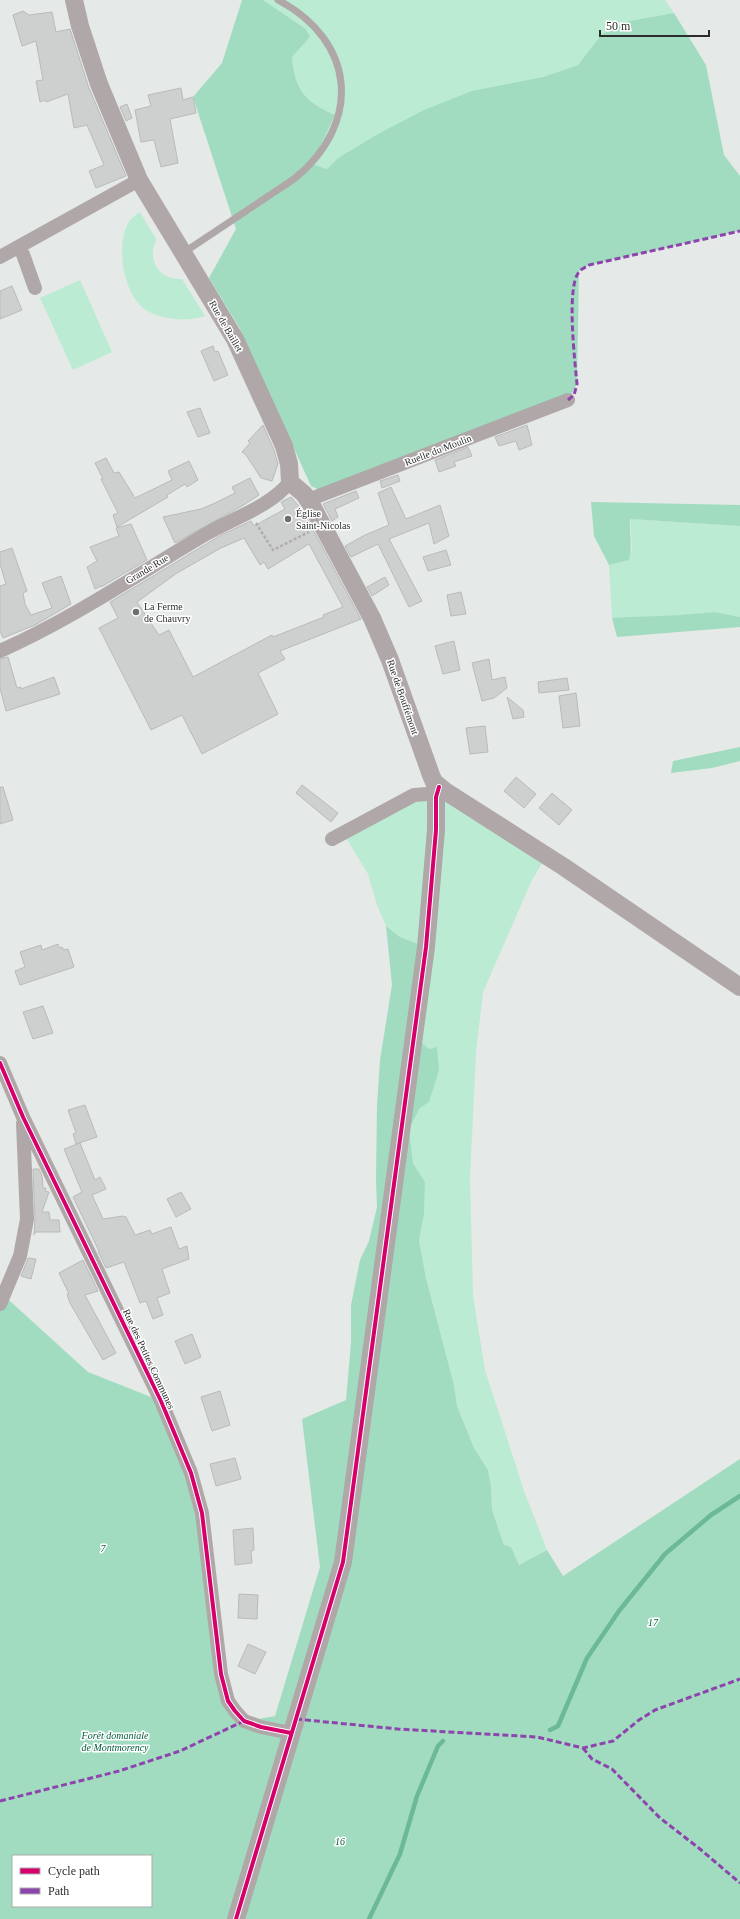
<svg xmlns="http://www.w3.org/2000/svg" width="740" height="1919" viewBox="0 0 740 1919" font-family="'Times New Roman',serif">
<rect width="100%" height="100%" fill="#e5e9e7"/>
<path fill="#bbebd3" d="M263 0H665L674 13 629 21 603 34 578 65 543 77 338 158 327 169 312 164 335 115C304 100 295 91 292 57L310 37 306 29Z
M140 212 156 239C156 244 152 248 153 254 153 270 167 280 182 279L205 316C187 322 162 320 146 310 123 295 115 244 129 222 131 218 136 215 140 212Z
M80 280 112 352 73 370 40 298Z
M630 519 740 526V617L715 612 681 616 612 618 609 565 629 560 632 549Z
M435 787 546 856 532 880 483 992 476 1052 470 1178 473 1296 485 1370 524 1491 547 1550 519 1565 511 1548 504 1545 492 1510 491 1486 488 1470 474 1448 457 1406 454 1385 426 1278 419 1240 424 1215 425 1182 413 1163 409 1129 420 1108 429 1102V1049L421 1042 426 947 400 937 386 926 377 905 368 874 343 833Z"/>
<path fill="#a1dcc0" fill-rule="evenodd" d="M242 0H263L306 29 310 37 292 57C295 90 304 101 335 115L312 164 327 169 338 158 378 134 424 110 472 91 543 77 578 65 602 34 629 21 674 13 706 65 724 155 740 176V231L589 265 579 271 577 384 568 400 326 493 311 486 239 327 209 278 236 229 193 97 222 63Z
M591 502 740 505V526L630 519C629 533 633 547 629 560L609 565 594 536Z
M715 612 740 617V627L617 637 612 618C646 616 681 616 715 612Z
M740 747V761L712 768 671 773 673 761Z
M386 926 400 937 426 947 421 1042 429 1049 437 1047 439 1070 429 1102 420 1108 409 1129 413 1163 425 1182 424 1215 419 1240 426 1278 454 1385 457 1406 474 1448 488 1470 491 1486 492 1510 504 1545 511 1547 519 1565 547 1550 563 1576 740 1459V1919H0V1292L88 1372 161 1401 191 1473 224 1704 253 1720 275 1716 320 1567 302 1419 346 1400 351 1343V1305L360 1260 369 1241 377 1207 376 1179 377 1105 380 1060 392 985ZM13 1856H151V1906H13Z"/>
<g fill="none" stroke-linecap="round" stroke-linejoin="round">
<path stroke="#6cb999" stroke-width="4.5" d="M550 1730 558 1726 587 1658 619 1611 665 1554 711 1515 740 1496
M369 1919 400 1854 417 1796 438 1746 443 1741"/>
</g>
<path fill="#cdd0cf" stroke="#b9bbba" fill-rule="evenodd" d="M23 11 29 15 52 12 56 32 70 29 89 88 126 176 96 188 89 171 104 165 87 125 74 128 68 94 46 102 45 100 40 102 36 81 43 80 36 41 22 46 13 15Z
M181 88 183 100 193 97 196 113 170 119 178 163 161 167 154 140 141 142 135 110 151 106 148 95Z
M127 104 132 118 126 121 120 107Z
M12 286 22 310 0 319V291Z
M213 346 215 352 218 351 228 375 214 381 201 351Z
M200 408 210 433 198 437 187 412Z
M263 425 274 450 278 464 272 481 261 478 246 455 242 452 250 443 248 441Z
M527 425 532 445 519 450 516 441 499 446 495 437Z
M468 447 472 456 454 462 456 466 439 472 435 460Z
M106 458 114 473 119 472 135 498 172 480 168 471 189 461 198 480 187 487 185 484 167 495 168 497 117 527 113 515 118 513 101 479H103L95 463Z
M398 475 400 481 382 488 380 481Z
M250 478 259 495 242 506 175 543 163 517 201 509 215 503 235 493 232 487Z
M391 487 406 519 440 505 449 536 434 544 429 523 389 539 422 601 409 607 378 544 351 557 345 546 365 535 389 525 378 493Z
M356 491 359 498 335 509 338 517 332 521 323 504Z
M291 497 303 511 361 619 280 651 285 659 258 673 278 714 202 754 182 715 151 730 99 628 118 618 110 602 221 535 251 521 254 526 285 509 281 502ZM244 538 260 565 264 562 268 569 309 544 343 607 323 615 324 617 273 637 272 635 193 677 169 630 159 635 137 602 177 573 221 548Z
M131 524 147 560 101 587V586L95 589 87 567 97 561 90 547 119 536 116 528Z
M12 548 27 591 23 593 25 604 31 615 52 608 42 583 61 576 71 604 35 625 3 638 0 631V586L6 584 0 564V552Z
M446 550 451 565 428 571 423 557Z
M385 577 389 585 372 596 367 587Z
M461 592 466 614 451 616 447 595Z
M454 641 460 670 443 674 435 646Z
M8 657 17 688 21 687V689L54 677 60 694 6 711 0 688V659Z
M489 659 492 680 505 677 507 688 494 698 482 701 472 663Z
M567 678 569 690 539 693 538 682Z
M576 693 580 726 563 728 559 696Z
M507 697 523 710 524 717 513 719Z
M485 726 488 752 470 754 466 728Z
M516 777 536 794 524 808 504 791Z
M302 785 338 813 331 822 296 793Z
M0 787H3L13 820 0 824Z
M552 793 572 810 559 825 539 808Z
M58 944 59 948 62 947 64 950 68 949 74 967 20 985 15 971 25 967 20 952 41 945 42 950Z
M43 1006 53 1033 33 1039 23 1012Z
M85 1105 97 1137 76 1144 73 1134 76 1133 68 1110Z
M80 1143 95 1180 100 1177 106 1189 92 1195 103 1219 123 1216 126 1217 135 1235 150 1230 152 1234 171 1227 179 1249 187 1246 189 1259 162 1269 170 1293 157 1298 163 1315 153 1319 146 1301 140 1303 124 1262 106 1268 98 1251H99L73 1197 82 1192 64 1149Z
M33 1169H39L42 1176 43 1188H46L45 1191 49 1192 42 1212H49L50 1220H59L60 1232H35L34 1235 35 1219Z
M181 1192 191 1209 176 1217 167 1199Z
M28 1258 36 1259 31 1279 21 1276Z
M83 1260 98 1291 85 1295 116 1353 103 1360 70 1303 67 1294H69L59 1273Z
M192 1334 201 1357 185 1364 175 1341Z
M220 1391 230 1425 212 1431 201 1397Z
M235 1458 241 1479 216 1486 210 1464Z
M253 1528 254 1550 251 1551 252 1563 235 1565 233 1530Z
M239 1594 258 1595 257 1619 238 1618Z
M248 1644 266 1652 255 1674 238 1666Z"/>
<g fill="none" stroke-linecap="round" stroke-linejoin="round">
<path stroke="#b2adad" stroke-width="2.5" stroke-dasharray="3 2" stroke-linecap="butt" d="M256 523 273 550 309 532"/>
<path stroke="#b0a7a8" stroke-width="7" d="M183 253 294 179C363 123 356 41 278 0"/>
<path stroke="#b0a7a8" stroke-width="14" d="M20 246 35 288
M0 257 139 180
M308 500 568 400
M0 651C72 619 138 574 206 534 235 517 268 508 290 482
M332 839 414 795 428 794 439 787
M0 1063 23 1117 161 1401 191 1473 202 1513 221 1674 228 1701 235 1711 244 1721 261 1727 291 1733
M0 1304 20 1256 27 1219 23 1123"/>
<path stroke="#b0a7a8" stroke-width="18" d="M74 0 80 26 99 84 139 180 235 339 284 446 289 464 290 482 304 494 312 506 372 618 390 660 431 775 434 782 445 791 564 867 740 987
M236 1919 343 1562 426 947 436 830V797L439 787"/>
<path stroke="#8e44ad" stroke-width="3" stroke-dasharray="6 3" stroke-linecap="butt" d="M568 400 574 395 577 384C575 362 566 287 579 272 581 269 586 267 589 265L740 231
M296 1719 398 1729 537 1737 583 1748 613 1741 639 1720 655 1710 740 1679
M583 1748 592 1759 612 1769 660 1818 700 1849 740 1883
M0 1801 119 1771 180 1751 244 1721"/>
<g stroke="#fff" stroke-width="6">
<path id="cycleway" d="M0 1063 23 1117 161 1401 191 1473 202 1513 221 1674 228 1701 235 1711 244 1721 261 1727 291 1733
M236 1919 343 1562 426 947 436 830V797L439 787"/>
</g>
<use href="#cycleway" stroke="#d6006c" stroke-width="4"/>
</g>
<g fill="#6c6f6d" stroke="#fff" stroke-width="1.5">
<circle cx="288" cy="519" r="4"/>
<circle cx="136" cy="612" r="4"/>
</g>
<g text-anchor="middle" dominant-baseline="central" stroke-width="3" stroke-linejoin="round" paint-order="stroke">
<g font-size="10" fill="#2b2d2c" stroke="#fff">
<text transform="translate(226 326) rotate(60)">Rue de Baillet</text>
<text transform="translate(438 450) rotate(-21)">Ruelle du Moulin</text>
<text transform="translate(147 569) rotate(-31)">Grande Rue</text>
<text transform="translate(403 697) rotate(71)">Rue de Bouffémont</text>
<text transform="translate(149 1359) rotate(65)">Rue des Petites Communes</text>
</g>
<g font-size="10" fill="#2b2d2c" stroke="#fff" text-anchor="start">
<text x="296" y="513">Église<tspan x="296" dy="12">Saint-Nicolas</tspan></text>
<text x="144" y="606">La Ferme<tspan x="144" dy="12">de Chauvry</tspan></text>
</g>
<g font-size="10" font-style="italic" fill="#015a3b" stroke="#fff">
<text x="103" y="1548">7</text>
<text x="653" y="1622">17</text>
<text x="115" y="1735">Forêt domaniale<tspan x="115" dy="12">de Montmorency</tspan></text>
<text x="340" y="1841">16</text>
</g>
</g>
<rect x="12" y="1855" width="140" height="52" fill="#ffffff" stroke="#aaabab"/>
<rect x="20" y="1868" width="20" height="6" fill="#d6006c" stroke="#aaabab"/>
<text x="48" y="1875" font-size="12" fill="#2b2d2c">Cycle path</text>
<rect x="20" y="1888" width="20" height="6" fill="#8e44ad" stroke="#aaabab"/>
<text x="48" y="1895" font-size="12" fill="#2b2d2c">Path</text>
<path d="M600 30v6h109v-6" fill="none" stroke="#2b2d2c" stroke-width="2"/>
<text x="606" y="30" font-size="12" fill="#2b2d2c" stroke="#ffffff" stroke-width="3" paint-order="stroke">50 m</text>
</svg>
